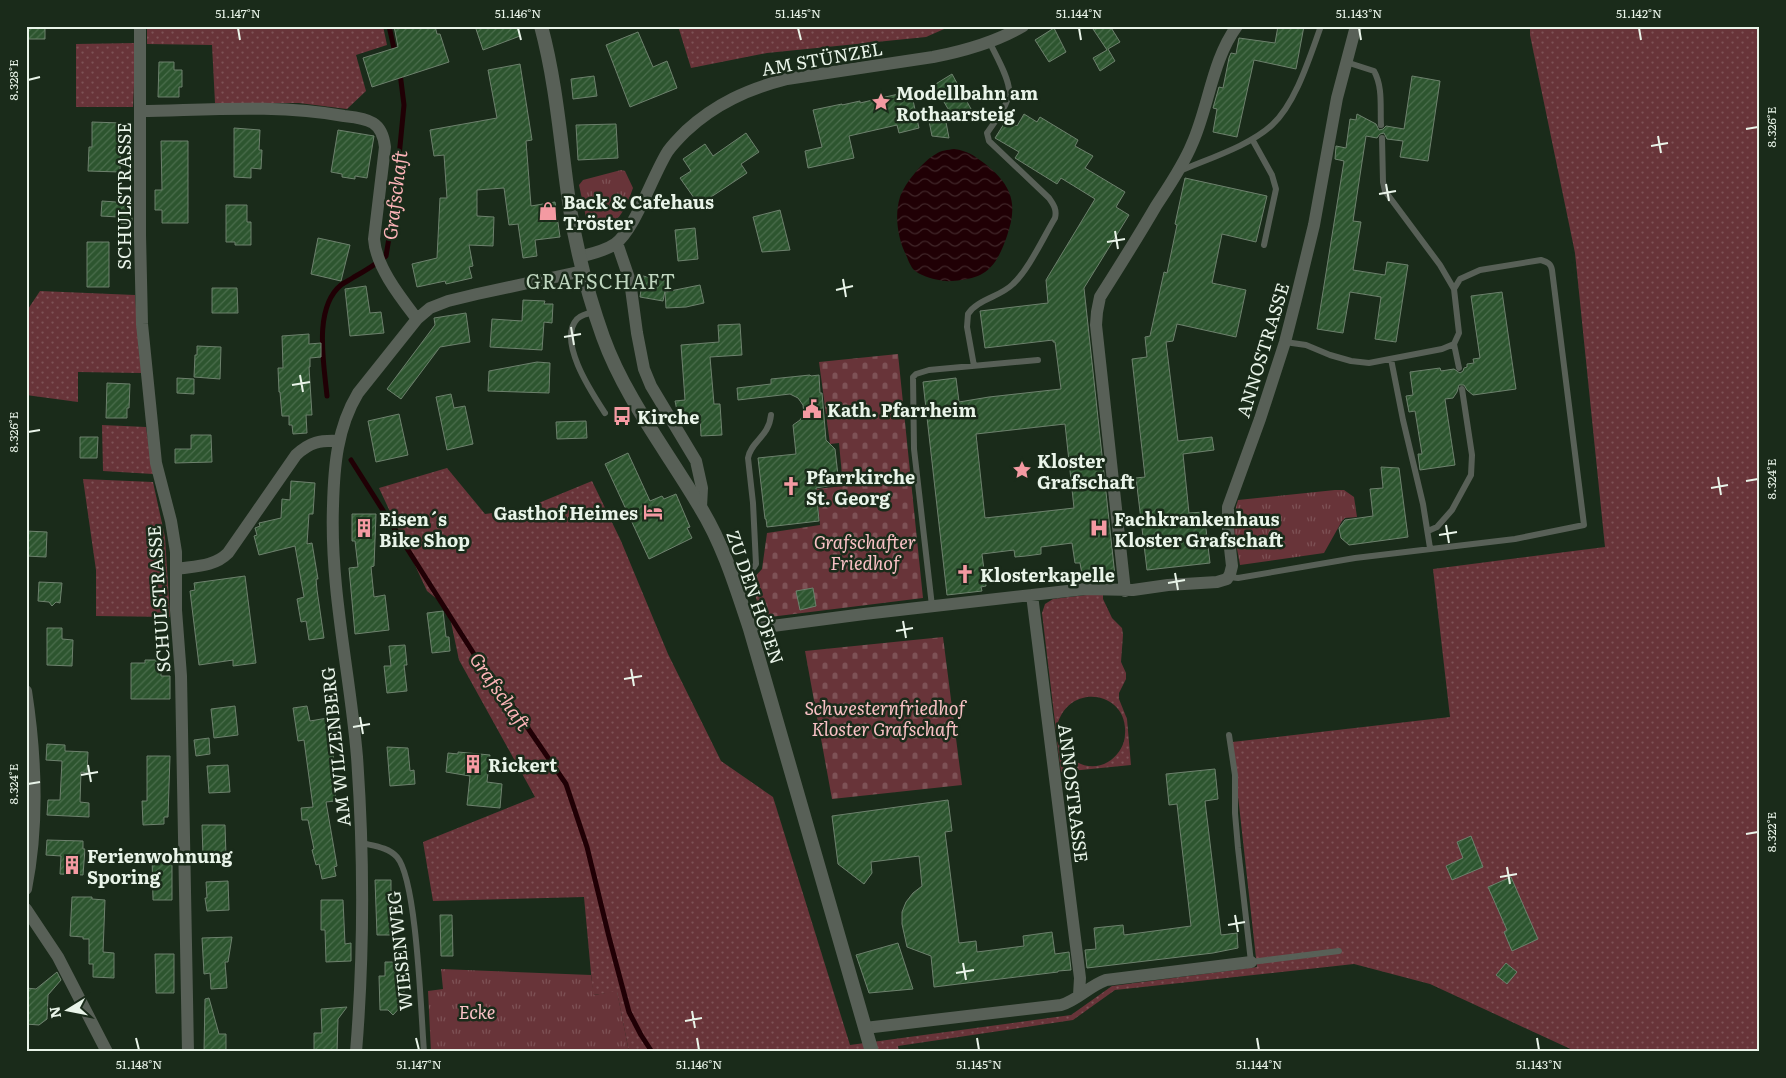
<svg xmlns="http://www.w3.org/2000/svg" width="1786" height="1078" viewBox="0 0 1786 1078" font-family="Literata,serif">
<defs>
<pattern id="grass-dots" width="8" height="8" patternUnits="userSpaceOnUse" patternTransform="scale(1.25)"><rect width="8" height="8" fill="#683439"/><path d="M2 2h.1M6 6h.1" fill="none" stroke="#7e5256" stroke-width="1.8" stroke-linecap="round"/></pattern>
<pattern id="cemetery-stones" width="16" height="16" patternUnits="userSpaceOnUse" patternTransform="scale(1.25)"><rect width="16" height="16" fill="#683439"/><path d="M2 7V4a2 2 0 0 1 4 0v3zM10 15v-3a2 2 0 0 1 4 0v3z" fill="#7e5256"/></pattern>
<pattern id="park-tufts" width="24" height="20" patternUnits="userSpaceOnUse" patternTransform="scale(1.25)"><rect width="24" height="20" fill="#683439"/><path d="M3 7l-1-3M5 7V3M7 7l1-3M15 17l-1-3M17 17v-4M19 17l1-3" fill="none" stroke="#7e5256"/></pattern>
<pattern id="water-waves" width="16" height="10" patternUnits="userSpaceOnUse" patternTransform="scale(1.25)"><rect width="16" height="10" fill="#200005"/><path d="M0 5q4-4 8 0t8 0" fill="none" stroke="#402629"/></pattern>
<pattern id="building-hatch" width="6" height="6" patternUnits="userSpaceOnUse" patternTransform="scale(1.25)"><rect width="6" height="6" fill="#2d552f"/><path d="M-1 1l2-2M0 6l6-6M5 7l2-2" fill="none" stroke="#4b6e4d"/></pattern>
</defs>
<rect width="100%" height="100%" fill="#1a2b1a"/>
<path fill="url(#grass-dots)" d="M147 26H383L387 45 356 55 366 91 347 109 299 103H215L212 45 147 44Z
M678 26H951L926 37 767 53 691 68Z
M1530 26H1760V1052H1577L1430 984 1354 964 1115 990 1073 1020 898 1046 899 1052H629L617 992 593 995 584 897 433 901 423 842 535 797 459 660 448 608 427 591 379 488 447 468 485 514 524 509 592 481 621 541 668 654 721 761 773 797 850 1045 1071 1015 1112 986 1257 967 1232 742 1450 717 1433 569 1605 547 1575 253 1530 35Z
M136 43 133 107H76V44Z
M40 291 135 295 139 352 142 373 78 372V402L26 395V312Z
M102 425 146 427 153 474 103 471Z
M83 479 153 482 165 537 170 617 96 616V570Z
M1103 593V599L1112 618 1122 628 1123 635 1121 662 1126 673V679L1119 693V699L1127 719 1131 765 1061 772 1057 741C1067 761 1090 775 1111 760 1119 754 1125 744 1125 734 1129 690 1064 680 1056 731L1042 613 1045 604 1053 599Z"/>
<path fill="url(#cemetery-stones)" d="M898 354 923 598 762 618 751 581 762 569 767 533 820 525 817 489 843 486 839 443 830 444 819 362Z
M943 637 962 785 832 799 805 651Z"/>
<path fill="url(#park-tufts)" d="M621 170 625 171 633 188C627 205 615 237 590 226L587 222 579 185 583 180Z
M1335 490H1344L1354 497 1357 517 1345 518 1342 521 1324 553 1240 565C1236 540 1230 525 1238 500Z
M441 969 591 975 594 995 617 991 629 1052H431L428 991 443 989Z"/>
<path fill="url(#water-waves)" d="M954 149C968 151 973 155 984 163 994 171 1004 180 1009 192 1015 207 1012 221 1007 236 998 261 990 277 961 280 954 281 946 282 939 280 932 279 919 275 914 270 911 267 908 260 907 257 898 240 894 216 900 197 905 183 923 161 936 154 941 150 948 150 954 149Z"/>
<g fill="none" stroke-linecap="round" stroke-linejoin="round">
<path stroke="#200005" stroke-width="5" d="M389 26 395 53
M327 396C324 364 313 308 341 285 345 282 350 280 354 277 365 271 376 264 386 256L394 208 404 105 400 73
M351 460 474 654 519 715 566 784 587 847 609 937 629 1012 641 1035 652 1052"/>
</g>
<path fill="url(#building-hatch)" stroke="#6d816d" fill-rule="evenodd" d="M26 26H45V39H26Z
M394 26H435L437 34H440L449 62 372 87 363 58 398 47Z
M475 26H517L520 36 483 50Z
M1091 26H1110L1120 42 1108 49 1115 61 1100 71 1093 58 1107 50Z
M1278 26H1304L1296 69 1254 60 1237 137 1213 132 1217 109 1213 108 1219 87 1223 88 1229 58 1231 53 1236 54 1239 38 1275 43Z
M1054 28 1066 52 1049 62 1035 40Z
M638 32 653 67 667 61 677 88 630 107 606 45Z
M159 62H174V70H182V87H179V97H158Z
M520 64 532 140 526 141 531 206 555 202 560 237 535 240 537 256 523 258 518 224 509 225 504 188 477 190V216L494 217 493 246 469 245 473 266 469 267 472 278 446 284 445 281 417 287 412 264 437 258 440 198H447L444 155 434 156 430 130 497 118 488 70Z
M952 74 971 109 954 119 934 85Z
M594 76 597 96 573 99 571 79Z
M1412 76 1440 81 1428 161 1400 157 1403 141 1387 139 1384 133 1380 134 1377 138 1366 136 1353 221 1361 222 1353 270 1385 275 1387 262 1408 265 1396 342 1375 339 1381 297 1350 292 1343 333 1317 329 1344 161 1335 159 1336 146 1346 148 1350 119 1356 120 1357 114 1376 124 1379 130 1383 129 1386 126 1404 129Z
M911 91 919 128 899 133 897 125 849 136 854 158 808 168 805 151 822 147 813 110 842 104V105L860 101V103Z
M1024 114 1037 122 1040 117 1078 140 1075 146 1093 156 1085 168 1125 192 1116 207 1129 215 1084 288 1115 576 1083 580 1080 563H1075L1072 543 1041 547V554L1026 556 1015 557 1014 550 982 554 986 586 981 587 982 591 947 595 923 382 956 378 959 402 989 397 1061 389 1055 342H1053V340L985 348 980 311 1048 303 1046 280 1095 199 1061 178 1057 184 1015 158 1019 152 995 138 1007 119 1017 126ZM1065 424 1074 508 985 518 976 434Z
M945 117 949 138 932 136 929 121Z
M92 122 121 123 120 172 88 171 89 147H92Z
M616 124 618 158 578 160 576 125Z
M234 128 260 130 259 150H262L261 169 251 168V178L234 177Z
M338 130 374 136 367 178 355 176V179L342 177V174L331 172Z
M746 133 759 152 741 164 747 173 699 205 680 178 691 171 683 159 705 144 713 156Z
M161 141H188V223H162V210H155V190H162Z
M1185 178 1267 196 1256 242 1222 234 1212 283 1246 290 1236 337 1177 324 1173 341 1166 342 1178 441 1212 437 1214 450 1183 454 1189 513 1204 512 1210 563 1147 570 1136 478 1145 477 1132 359 1147 357 1145 337 1150 336 1164 272 1167 273 1177 225 1175 224Z
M102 201 130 203V208H132V224L118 223V217L101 216Z
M226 205H247V222H251V245H235V242H226Z
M780 210 790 250 762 252 753 217Z
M695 228 698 259 678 261 675 230Z
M318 238 350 245 341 281 311 274Z
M87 242H109V287H87Z
M643 276 667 281 663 301 640 297Z
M700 285 704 303 686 307 666 308 665 292Z
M366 286 370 313 381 312 384 333 350 336 345 289Z
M212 288H237L238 313H212Z
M1502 292 1516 389 1473 395 1467 390 1464 385H1459L1457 392 1453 398 1445 399 1455 465 1420 470 1418 454H1422L1415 411 1409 412 1406 396 1413 395 1410 372 1440 368 1441 371 1454 369 1460 373 1463 371 1464 368 1467 367V364L1474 363 1473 359 1480 358 1471 296Z
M523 300 545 301 544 304H553L552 323 544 322 542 350 490 347 492 319 522 321Z
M466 313 470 342 440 347 401 399 387 389 435 325 434 318Z
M740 324 742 355 710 357 714 404H720L722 435 701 436 700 414 679 416 678 415 675 401 685 400 681 345 719 342 718 325Z
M309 334V344L321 343V357L310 358V367H309L312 415H306L307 433 293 434 292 425H289V416H282L280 392H279L278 368H283L282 336Z
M197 346 221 347 220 379 194 377 195 355H197Z
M537 362 550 363 549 393 488 391 489 371Z
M810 375 811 376 819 375 820 393H822L826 440 835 449 839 484 816 488 819 521 767 527 766 519H765L758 458 796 454 793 425 800 420 804 414 803 405 798 398 790 394 738 400 737 388 771 384V379Z
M177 378 194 379V394L177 393Z
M107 383 130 384 129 408H127V418H106Z
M451 394 454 408 465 406 473 444 447 450 436 397Z
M399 414 408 455 376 462 368 421Z
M586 421 587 438 557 439 556 422Z
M191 435H211L212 462 175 463V449H191Z
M80 437H98L97 458H80Z
M628 453 650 501 662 496 664 499 676 494 690 527 687 528 692 538 649 559 605 464Z
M1381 467 1399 468 1408 537 1349 545 1341 538 1339 528 1345 520 1373 516 1370 489 1383 488Z
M291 481 315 483 313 514H309L307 544 312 543 318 579H316L317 590 324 638 309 640 306 621 301 622 297 599 304 597 295 546 259 555 254 536 257 535 255 528 260 526 259 523 281 518 282 499 290 500Z
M352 514H376L374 566 371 567 374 597 385 595 389 630 355 634 349 568 358 567 355 541H352Z
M26 531 47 532 46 557 26 556Z
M245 576 256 663 233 666V660L199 665 190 591 195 590 194 583Z
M39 582 62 583 60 603 56 602 52 606 49 602 38 601Z
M813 588 816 606 800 610 796 591Z
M443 611 446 637H449L450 651 432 653 427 613Z
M47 628H62V639L73 640 72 666 47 665Z
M405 645 407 665H404L407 691 387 693 384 666H391L389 646Z
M145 660H161V676H170V699H131V663H145Z
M235 706 238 735 214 738 211 709Z
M307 706 310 721 339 716 342 734 330 736 335 768H332L336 801 326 802 337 866 334 867 336 876 322 879 319 864 316 865 312 850 314 849 308 820H302L301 808 313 807 304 740 298 741 293 708Z
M209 738 210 754 196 756 194 740Z
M47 744 65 745V751L88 752 87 773 81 772 80 802 89 803V817L47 815 48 800H60L62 761 46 760Z
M387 747 408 748 410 771 414 770 415 784 390 786Z
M458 752 490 755 487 782 502 784 500 808 467 805 470 776 446 772 448 753 458 754Z
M147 756H170L168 817H164V824L143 825 142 801H147Z
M228 765 230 792 209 793 207 766Z
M1215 769 1218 799 1205 801 1221 935 1237 933 1238 948 1213 953 1087 968 1085 950 1096 949 1094 928 1123 925 1124 935 1191 926 1177 804 1169 805 1166 774Z
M948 800 952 831 945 832 959 943 976 941 977 952 1024 946 1023 936 1052 932 1055 954 1069 952 1071 970 1058 971V972L934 987 931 956 907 947 902 924V912L906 902 913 893 922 886 919 856 871 862 872 873 864 884 838 864 832 816Z
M202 825H225L226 856H203Z
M1471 836 1483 867 1452 880 1446 866 1463 858 1457 842Z
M47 840 83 841V849H85L83 875 60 874 61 856 46 855Z
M152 855H172V900H153Z
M1511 877 1538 939 1512 951 1504 932 1507 930 1488 887Z
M375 880H391V891H393L394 935H377Z
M228 881 229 910 207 911 205 898H207L206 882Z
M72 897H92V899L105 900 103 952 114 953V978L93 977V964H89V939H83V937L70 936Z
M321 900H343L345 944 351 943V961L326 962 325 930H321Z
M440 915H452L453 956H441Z
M232 937 228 962H225L227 988 211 989 210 973 204 974 202 938Z
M898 943 913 989 869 993 856 955Z
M155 954H174V993H156Z
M385 962H400V976H404V1003L393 1015 388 1010H380L379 976H385Z
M1506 963 1517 972 1507 984 1496 975Z
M57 972 61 980 48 995 47 1019 39 1025 26 1024V988L36 989Z
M209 998 219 1034H226V1052H204L205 999Z
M347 1007 338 1019 337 1052H314V1033H322L321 1009Z"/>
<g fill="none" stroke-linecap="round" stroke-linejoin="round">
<path stroke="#586057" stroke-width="6" d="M1346 62 1374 71C1383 87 1380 107 1381 125
M1382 138 1383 182 1385 191 1440 265 1454 289
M1252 139 1272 175 1276 189 1264 245
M1180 171C1210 158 1249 146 1272 125 1296 103 1310 56 1321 26
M595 312C589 313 581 315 577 319 557 341 592 393 605 413
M1454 344 1459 368
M1391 359 1403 420 1423 504 1430 548
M974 366 967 327 968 314C978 299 1000 297 1013 284 1029 269 1043 238 1055 218 1057 210 1054 205 1049 198L989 141 987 133C995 121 1008 106 1009 92 1010 79 995 54 989 41
M1428 531 1437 527 1452 510 1471 475 1472 455 1462 389
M1229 577 1238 578 1355 558 1515 539 1584 525 1552 270C1551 264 1548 262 1541 260L1480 270 1460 279 1454 289 1459 333 1454 344 1442 349 1369 363 1351 361 1330 355 1306 345 1285 342
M734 581C743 577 751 573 756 564L753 503 748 458C751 441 769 437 771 415
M932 606 914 449 913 377 916 374 929 370 1038 360
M1229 735 1235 775V813L1238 848 1251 962 1339 951
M362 843C374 846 388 847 397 857 417 880 421 1015 424 1052"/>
<path stroke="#586057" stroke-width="12" d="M140 26V235L142 324 156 463 171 521 176 552V610L181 676 188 1052
M140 111C207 110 277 104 344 116 353 117 365 118 373 123 381 128 384 138 385 147L374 239C376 267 401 298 417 319
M617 243 630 281 637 333 644 369 651 386 696 461 702 488 701 507
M579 257C591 254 605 251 615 244 635 230 653 174 668 151 673 144 680 137 686 131 715 104 748 89 787 79L933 57C964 51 996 42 1023 26
M176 569C195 566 214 567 228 553L296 455C310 442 320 440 339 441
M1125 591 1096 325 1097 312 1100 297C1119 267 1138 237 1156 206 1169 186 1183 166 1192 144 1209 106 1212 60 1237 26
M1032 595 1080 978 1079 995
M750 629 864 614 1085 589 1133 590 1168 585 1217 582 1227 579 1230 574 1232 566 1228 530V507L1260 419 1285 342 1296 299 1314 225 1337 98 1356 26
M26 691C36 756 39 824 26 889
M26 909 58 957 107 1052
M865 1028 1061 1005C1078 1000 1089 986 1106 980L1251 962
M356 1052C364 954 364 855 357 757 350 673 330 590 333 506 334 466 337 428 358 393L417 319 430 308 448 301 477 294 583 271"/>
<path stroke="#586057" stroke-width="14" d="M541 26C557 85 561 148 570 209 577 252 588 295 603 337 625 398 667 451 700 507 723 544 736 587 750 629L872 1052"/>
</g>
<path fill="none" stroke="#e9f4e9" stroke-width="2" d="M238 28 240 40M518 28 521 40M798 28 801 40M1079 28 1081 40M1359 28 1361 40M1639 28 1641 40M28 80 40 77M1746 129 1758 127M1658 136 1661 153M1651 146 1668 143M1386 184 1389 201M1379 194 1396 191M1115 231 1118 249M1107 242 1125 239M843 279 846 297M836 290 853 286M571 327 574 345M564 337 581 334M300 375 303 392M292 385 310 382M28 432 40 430M1718 477 1721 495M1746 481 1758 479M1711 488 1728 485M1446 525 1449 543M1439 535 1457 532M1175 573 1178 590M1168 583 1185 580M903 621 906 638M896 631 913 628M631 669 634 686M624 679 642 676M360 717 363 734M353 727 370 724M88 765 91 782M81 775 98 772M28 784 40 782M1746 834 1758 832M1507 867 1510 884M1500 877 1517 874M1235 915 1238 932M1228 925 1245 922M963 963 966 980M956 973 974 970M692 1011 695 1028M685 1021 702 1018M136 1038 139 1050M416 1038 419 1050M697 1038 699 1050M977 1038 979 1050M1257 1038 1259 1050M1537 1038 1539 1050"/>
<defs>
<g id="sight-bare" transform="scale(1.5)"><path d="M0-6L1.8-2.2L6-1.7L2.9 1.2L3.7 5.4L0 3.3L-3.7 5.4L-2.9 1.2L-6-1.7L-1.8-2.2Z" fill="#f49aa2" stroke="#1a2b1a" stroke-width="2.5" paint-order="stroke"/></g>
<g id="shop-bare" transform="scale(1.5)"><path d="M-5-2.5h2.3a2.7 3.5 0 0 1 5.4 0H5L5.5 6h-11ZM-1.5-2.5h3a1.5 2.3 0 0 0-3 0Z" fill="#f49aa2" stroke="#1a2b1a" stroke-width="2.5" paint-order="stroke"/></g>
<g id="civic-bare" transform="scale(1.5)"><path d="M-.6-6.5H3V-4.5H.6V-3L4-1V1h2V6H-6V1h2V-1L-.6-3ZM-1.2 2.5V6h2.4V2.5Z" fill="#f49aa2" stroke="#1a2b1a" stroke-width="2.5" paint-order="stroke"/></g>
<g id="bus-bare" transform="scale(1.5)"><path d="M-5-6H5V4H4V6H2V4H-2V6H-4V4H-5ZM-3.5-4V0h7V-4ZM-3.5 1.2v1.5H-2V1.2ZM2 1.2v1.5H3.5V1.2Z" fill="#f49aa2" stroke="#1a2b1a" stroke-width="2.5" paint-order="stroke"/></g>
<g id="church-bare" transform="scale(1.5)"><path d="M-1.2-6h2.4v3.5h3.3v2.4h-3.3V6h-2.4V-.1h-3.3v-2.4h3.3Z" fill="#f49aa2" stroke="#1a2b1a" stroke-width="2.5" paint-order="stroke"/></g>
<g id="hotel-bare" transform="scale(1.5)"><path d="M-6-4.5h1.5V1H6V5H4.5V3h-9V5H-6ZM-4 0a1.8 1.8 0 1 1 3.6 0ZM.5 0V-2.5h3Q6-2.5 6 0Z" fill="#f49aa2" stroke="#1a2b1a" stroke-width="2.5" paint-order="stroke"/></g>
<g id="building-bare" transform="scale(1.5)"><path d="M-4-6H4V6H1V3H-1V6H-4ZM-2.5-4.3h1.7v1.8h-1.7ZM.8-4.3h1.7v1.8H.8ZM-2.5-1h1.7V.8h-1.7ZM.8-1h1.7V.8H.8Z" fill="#f49aa2" stroke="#1a2b1a" stroke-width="2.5" paint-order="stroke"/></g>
<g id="hospital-bare" transform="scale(1.5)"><path d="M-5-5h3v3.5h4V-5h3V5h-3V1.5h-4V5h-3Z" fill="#f49aa2" stroke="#1a2b1a" stroke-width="2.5" paint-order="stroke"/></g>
</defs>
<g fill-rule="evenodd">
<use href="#sight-bare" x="881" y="102"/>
<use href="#shop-bare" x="548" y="211"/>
<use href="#civic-bare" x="812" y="409"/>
<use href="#bus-bare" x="622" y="416"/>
<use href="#sight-bare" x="1022" y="470"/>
<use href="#church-bare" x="791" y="486"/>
<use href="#hotel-bare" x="653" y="512"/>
<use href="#building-bare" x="364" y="528"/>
<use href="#hospital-bare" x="1099" y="528"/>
<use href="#church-bare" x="965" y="574"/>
<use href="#building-bare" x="473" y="764"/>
<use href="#building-bare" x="72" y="865"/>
</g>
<g text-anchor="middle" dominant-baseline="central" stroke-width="5" stroke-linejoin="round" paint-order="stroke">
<g font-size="18" fill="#e9f4e9" stroke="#1a2b1a">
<text transform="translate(822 58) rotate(-10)">AM STÜNZEL</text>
<text transform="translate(123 196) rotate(-90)">SCHULSTRASSE</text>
<text transform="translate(1262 350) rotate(-73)">ANNOSTRASSE</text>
<text transform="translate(756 597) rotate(71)">ZU DEN HÖFEN</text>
<text transform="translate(158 599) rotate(-94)">SCHULSTRASSE</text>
<text transform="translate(335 747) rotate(-96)">AM WILZENBERG</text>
<text transform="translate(1074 793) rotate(83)">ANNOSTRASSE</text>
<text transform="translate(399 951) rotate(-96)">WIESENWEG</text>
</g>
<g font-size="18" font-weight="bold" fill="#e9f4e9" stroke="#1a2b1a" text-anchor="start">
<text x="896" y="92">Modellbahn am<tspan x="896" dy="21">Rothaarsteig</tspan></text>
<text x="563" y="201">Back &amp; Cafehaus<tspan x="563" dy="21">Tröster</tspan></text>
<text x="827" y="409">Kath. Pfarrheim</text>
<text x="637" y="416">Kirche</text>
<text x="1037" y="460">Kloster<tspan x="1037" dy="21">Grafschaft</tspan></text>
<text x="806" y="476">Pfarrkirche<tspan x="806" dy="21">St. Georg</tspan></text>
<text x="638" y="512" text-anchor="end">Gasthof Heimes</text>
<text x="379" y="518">Eisen´s<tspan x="379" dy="21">Bike Shop</tspan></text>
<text x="1114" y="518">Fachkrankenhaus<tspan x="1114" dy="21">Kloster Grafschaft</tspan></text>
<text x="980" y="574">Klosterkapelle</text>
<text x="488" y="764">Rickert</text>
<text x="87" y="855">Ferienwohnung<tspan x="87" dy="21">Sporing</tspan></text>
</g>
<g font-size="18" font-style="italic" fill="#f9c1c5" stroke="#1a2b1a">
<text x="865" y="541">Grafschafter<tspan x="865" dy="21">Friedhof</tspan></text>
<text x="885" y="707">Schwesternfriedhof<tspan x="885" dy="21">Kloster Grafschaft</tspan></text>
<text x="477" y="1011">Ecke</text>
</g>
<g font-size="19" font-style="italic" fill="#fdb4b8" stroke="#1a2b1a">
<text transform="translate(394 195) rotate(-83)">Grafschaft</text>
<text transform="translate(501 691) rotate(55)">Grafschaft</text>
</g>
<g font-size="20" letter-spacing="1" fill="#bfd6bf" stroke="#1a2b1a">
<text x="601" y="280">GRAFSCHAFT</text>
</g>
</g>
<rect width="1786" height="1078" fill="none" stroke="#1a2b1a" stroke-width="55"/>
<g transform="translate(68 1010) rotate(260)" stroke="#1a2b1a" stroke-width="4" paint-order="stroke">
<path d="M0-4L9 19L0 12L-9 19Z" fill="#e9f4e9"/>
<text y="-8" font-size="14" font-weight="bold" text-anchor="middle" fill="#e9f4e9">N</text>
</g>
<rect x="28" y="28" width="1730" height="1022" fill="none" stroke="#e9f4e9" stroke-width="2"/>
<g font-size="12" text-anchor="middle" fill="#e9f4e9">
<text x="238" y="18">51.147°N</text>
<text x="518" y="18">51.146°N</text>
<text x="798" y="18">51.145°N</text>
<text x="1079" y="18">51.144°N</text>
<text x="1359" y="18">51.143°N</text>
<text x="1639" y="18">51.142°N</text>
<text transform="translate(14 80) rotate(-90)" y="4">8.328°E</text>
<text transform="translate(1772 127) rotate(-90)" y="4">8.326°E</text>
<text transform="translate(14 432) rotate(-90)" y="4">8.326°E</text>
<text transform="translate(1772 479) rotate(-90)" y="4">8.324°E</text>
<text transform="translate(14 784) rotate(-90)" y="4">8.324°E</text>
<text transform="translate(1772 832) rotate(-90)" y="4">8.322°E</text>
<text x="139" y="1069">51.148°N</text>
<text x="419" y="1069">51.147°N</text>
<text x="699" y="1069">51.146°N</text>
<text x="979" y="1069">51.145°N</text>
<text x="1259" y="1069">51.144°N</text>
<text x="1539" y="1069">51.143°N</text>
</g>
</svg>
